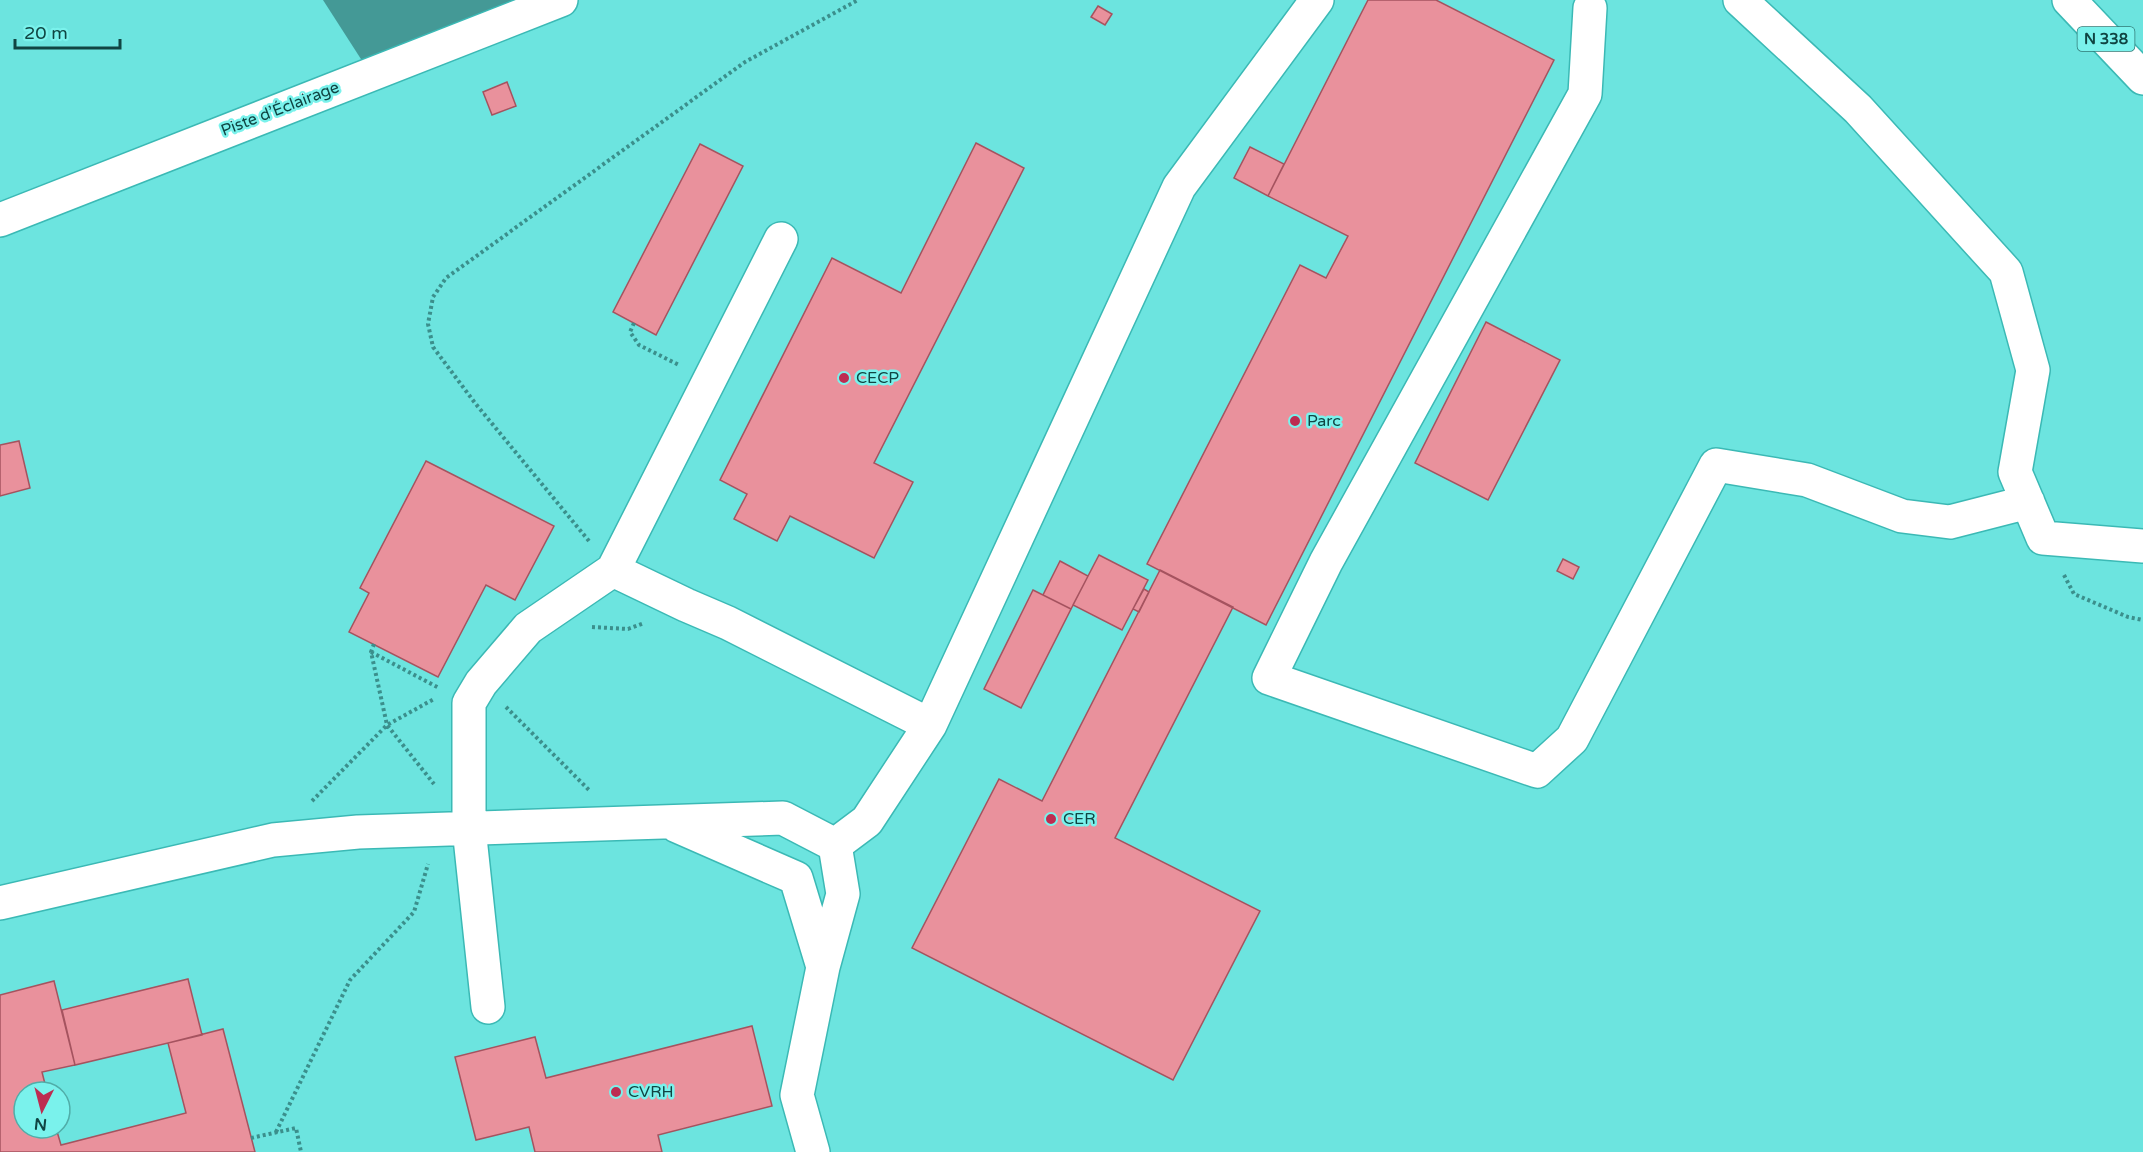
<svg xmlns="http://www.w3.org/2000/svg" width="2143" height="1152" viewBox="0 0 2143 1152" font-family="'Varela Round',sans-serif">
<rect width="100%" height="100%" fill="#6ce4df"/>
<path fill="#449996" d="M323 0H558L368 70Z"/>
<path fill="#e9919c" stroke="#a5535f" stroke-width="1.5" d="M1368 0H1436L1554 60 1266 625 1147 564 1300 265 1326 278 1348 236 1268 196Z
M1098 6 1112 14 1105 25 1091 17Z
M507 82 516 106 492 115 483 92Z
M976 143 1024 168 874 463 913 482 874 558 790 516 777 541 734 519 747 494 720 480 832 258 901 293Z
M700 144 743 166 656 335 613 312Z
M1250 147 1284 164 1268 196 1234 178Z
M1486 322 1560 360 1488 500 1415 463Z
M19 441 30 488 0 496V445Z
M426 461 554 526 515 600 486 585 438 677 349 632 369 593 360 588Z
M1099 555 1148 580 1122 630 1073 605Z
M1563 559 1579 567 1573 579 1557 571Z
M1060 561 1088 576 1071 609 1043 595Z
M1160 570 1233 607 1115 838 1260 911 1173 1080 912 948 999 779 1042 801Z
M1144 589 1149 592 1139 612 1133 609Z
M1033 590 1071 609 1021 708 984 689Z
M188 979 202 1035 75 1065 62 1010Z
M54 981 75 1065 42 1072 47 1092H24V1128H56L61 1145 186 1113 168 1043 223 1029 255 1152H0V995Z
M752 1026 772 1106 658 1135 662 1152H535L529 1127 476 1140 455 1057 535 1037 546 1078Z"/>
<g fill="none" stroke-linecap="round" stroke-linejoin="round">
<g stroke="#3bb9b5" stroke-width="36">
<path id="minor" d="M1740 0 1858 109 2006 272 2033 370 2015 472 2043 538 2143 546
M1590 8 1585 94 1326 562 1269 678 1537 771 1572 739 1716 465 1807 480 1902 516 1950 522 2028 502
M0 220 561 0
M781 239 613 570 686 605 728 623 930 725
M677 826 796 878 823 967
M835 845 867 821 930 725 1179 187 1317 0
M0 903 273 840 358 832 783 818 835 845 843 894 823 967 797 1095 813 1152
M488 1007 469 828V703L481 683 528 628 613 570"/>
</g>
<g stroke="#3bb9b5" stroke-width="36">
<path id="highway" d="M2069 0 2143 78"/>
</g>
<path stroke="#3b8f8c" stroke-width="4" stroke-dasharray="3 3" stroke-linecap="butt" d="M634 323 630 332 639 345 679 365
M589 541 475 403 433 347 428 324 433 297 446 278 745 62 858 0
M2064 575 2074 594 2128 617 2143 620
M592 627 628 629 644 623
M374 644 371 652 387 725 434 784
M371 652 439 688
M506 707 590 791
M312 801 387 725 434 699
M276 1132 350 980 414 912 428 864
M251 1138 296 1128 301 1152"/>
<use href="#minor" stroke="#fff" stroke-width="33"/>
<use href="#highway" stroke="#fff" stroke-width="33"/>
</g>
<g fill="#bd2c51" stroke="#7af2ec" stroke-width="2">
<circle cx="844" cy="378" r="6"/>
<circle cx="1295" cy="421" r="6"/>
<circle cx="1051" cy="819" r="6"/>
<circle cx="616" cy="1092" r="6"/>
</g>
<g text-anchor="middle" dominant-baseline="central" stroke-width="5" stroke-linejoin="round" paint-order="stroke">
<rect fill="#7af2ec" stroke="#307976" stroke-width="1.5" x="2077.5" y="27" width="57" height="24" rx="4.5"/>
<g font-size="15" font-weight="bold" fill="#104543">
<text x="2106" y="39">N 338</text>
</g>
<g font-size="16" fill="#104543" stroke="#7af2ec">
<text transform="translate(280 109) rotate(-21)">Piste d’Éclairage</text>
</g>
<g font-size="16" fill="#104543" stroke="#7af2ec" text-anchor="start">
<text x="856" y="378">CECP</text>
<text x="1307" y="421">Parc</text>
<text x="1063" y="819">CER</text>
<text x="628" y="1092">CVRH</text>
</g>
</g>
<g transform="translate(42 1110) rotate(186)"><circle r="28" fill="#7af2ec" stroke="#50ada8" stroke-width="1.5"/>
<path d="M0-4.5L10 22L0 15L-10 22Z" fill="#bd2c51"/>
<text y="-9" font-size="16" font-weight="bold" text-anchor="middle" fill="#104543">N</text>
</g>
<path d="M15 39v9h105v-9" fill="none" stroke="#104543" stroke-width="3"/>
<text x="24" y="39" font-size="18" fill="#104543" stroke="#7af2ec" stroke-width="4.5" paint-order="stroke">20 m</text>
</svg>
